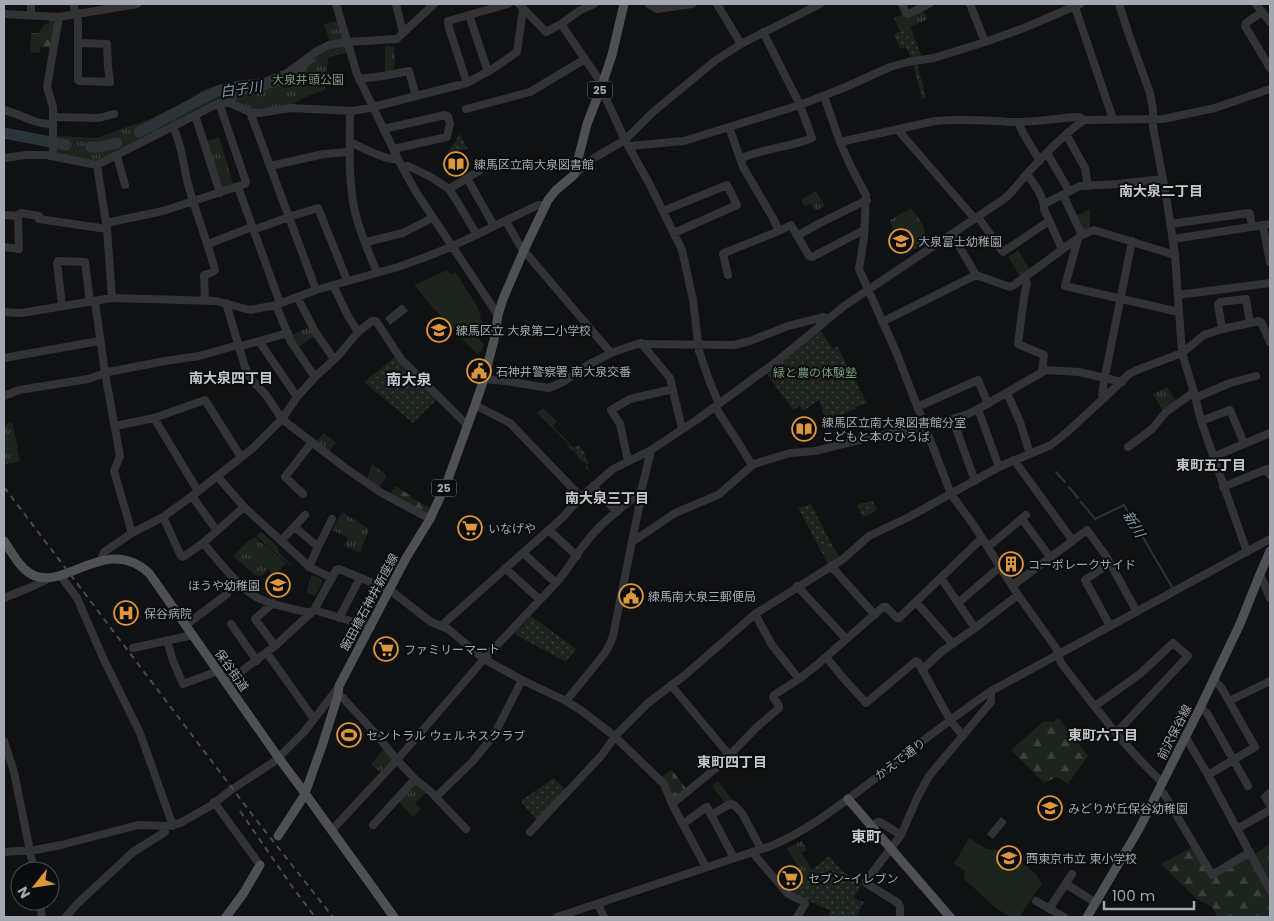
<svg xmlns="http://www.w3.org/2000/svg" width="1274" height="921" viewBox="0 0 1274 921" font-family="Poppins,'Noto Sans JP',sans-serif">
<defs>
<pattern id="grass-dots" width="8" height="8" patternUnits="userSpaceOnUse" patternTransform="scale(1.25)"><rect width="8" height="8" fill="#1d241d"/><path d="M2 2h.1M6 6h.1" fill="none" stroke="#3b413b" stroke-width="1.8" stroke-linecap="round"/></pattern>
<pattern id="forest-firs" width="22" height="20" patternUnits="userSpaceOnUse" patternTransform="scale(1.25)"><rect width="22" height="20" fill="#1d241d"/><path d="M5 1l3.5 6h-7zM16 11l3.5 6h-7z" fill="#3b413b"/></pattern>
<pattern id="cemetery-stones" width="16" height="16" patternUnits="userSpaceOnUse" patternTransform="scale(1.25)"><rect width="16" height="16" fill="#1d241d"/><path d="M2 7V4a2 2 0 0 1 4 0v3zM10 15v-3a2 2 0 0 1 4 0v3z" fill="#3b413b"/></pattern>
<pattern id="park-tufts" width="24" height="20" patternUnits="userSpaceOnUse" patternTransform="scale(1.25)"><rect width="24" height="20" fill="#1d241d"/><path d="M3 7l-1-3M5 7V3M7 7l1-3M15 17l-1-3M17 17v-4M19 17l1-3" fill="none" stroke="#3b413b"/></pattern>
</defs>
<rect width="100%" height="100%" fill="#101112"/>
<path fill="url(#grass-dots)" d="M910 27 922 57 911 59 906 47 900 49 894 34Z
M913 64H917L926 97 922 99Z
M460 134 468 149 447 153Z
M820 330 833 349 837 346 867 403 855 407 856 409 826 421 819 400 803 411 800 406 793 410 767 374Z
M395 357 437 399 413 423 364 382Z
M553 426 574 448 579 445 586 455 585 456 589 463 586 466 592 474 585 467 586 464 583 461H581L574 451H572L568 447 569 445 552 428Z
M871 501 873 502 877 510 863 517 857 505Z
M811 504 831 543 822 548 830 564H828L798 508Z
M531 616 576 649 566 662 514 634Z
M554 778 566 790 538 819 535 818 522 803V800Z
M829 856 842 871 862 884 854 898 864 902 856 917H828L831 911 805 899 789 889Z"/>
<path fill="url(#forest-firs)" d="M55 19 52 48 41 47 39 53 30 52 31 33H38L44 25 49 23 50 20Z
M396 486 411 496 410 497 430 508 427 515 389 496Z
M1059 718 1088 756 1068 784 1057 777 1044 783 1011 750 1044 721 1053 722Z
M1270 844V887L1253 855Z
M1194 846 1212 877 1249 855 1270 893V917H1218L1212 907 1197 899 1161 864Z"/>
<path fill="url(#cemetery-stones)" d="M672 770 687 790 674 800 661 777Z"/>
<path fill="url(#park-tufts)" d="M923 10 928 19 900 32 894 18 904 14 906 18Z
M338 21 343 37 342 39 330 42 324 24Z
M345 44 348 53 336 55 328 58 325 90 310 95 293 104 262 111 253 109 237 103 219 99 98 163 56 154V136L98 138 118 130 148 120 182 103 206 89 229 83 238 87 265 84 322 51Z
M385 46 394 47 395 66H393L394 70 385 72Z
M219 137 234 187 223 190 205 142Z
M816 191 825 206 816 211 811 203 805 207 801 200Z
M911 208 922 223 927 241 914 250 912 248 901 254 890 220Z
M1090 209V228L1083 232 1075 216Z
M310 327 315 336 298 347 291 335Z
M1167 387 1177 403 1164 413 1153 394Z
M541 409H544L557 421 552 428 537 413Z
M12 422 18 448 17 449 20 461 4 465V425Z
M323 433 336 442 329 451 316 442Z
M372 464 387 476 379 488 367 479Z
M342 512 369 529 360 553 344 546 348 538 332 530Z
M261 532 278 547 279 553 292 565 291 566 256 536Z
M255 537 265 546 255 558 268 570 261 577 258 575 256 576 233 556 247 542Z
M831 543 840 558 830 564 822 548Z
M312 575 323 580 315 596 306 593Z
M384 749 391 758V760L380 772 371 764Z
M718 781 733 801 726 804 712 786Z
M414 784H417L427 792 415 803 421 809 413 817 398 801Z
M802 841 807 850 802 853 812 870 804 877 787 848Z"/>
<path fill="#1d241d" d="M1018 250 1030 270 1020 276 1008 257Z
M447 270 450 274 455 272 477 306 481 315 479 316 483 324 478 328 477 337 484 344 482 351 477 354 433 308 414 285Z
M266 545 286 563 274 576 255 558Z
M969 838 987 849 1008 851 1036 874 1042 884 1019 917H1011L997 909 964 879 965 871 954 864Z"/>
<path fill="#2b3439" d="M314 57 316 61 308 66 305 73 306 76 305 80 294 86 280 85 266 90 254 92 235 93 237 88C252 87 267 87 281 80 293 75 303 65 314 57Z
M402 304 408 311 390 325 385 318Z
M1001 817 1007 822 993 839 987 834Z"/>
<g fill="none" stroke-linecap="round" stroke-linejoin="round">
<path stroke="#2b3439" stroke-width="2" d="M1056 472 1065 482
M1069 487 1078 498
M1081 502 1095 519 1124 505 1172 587"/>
<path stroke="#2b3439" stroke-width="11" d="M139 132 213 93 220 90 246 89
M4 133 66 145
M91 147H100L117 143"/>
<path stroke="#323336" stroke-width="8" d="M31 4V15
M74 4 75 15
M336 4 357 74 400 163 416 192 498 315
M519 4 546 32 561 24 579 11 594 4
M649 4 657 9 692 4
M717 4 741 44
M902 4 906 13 908 14 929 4
M970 4 985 42
M1119 4 1129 35 1150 93 1153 109V127L1166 195 1175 255 1182 353 1194 392 1201 421 1247 552
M1256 4 1270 22
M1075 7 1113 119
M1262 12 1246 23 1245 26 1270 68
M4 14 59 17 137 4
M78 15V80L79 81 110 82 108 67 107 44 78 43
M469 15 488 72
M561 24 602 84
M403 33 434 4
M359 79 383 76 409 71 416 96
M467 83 449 28 448 21 508 4
M601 88 625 140 650 185 682 250 693 300 699 351 709 380 719 404
M824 96 840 142 851 167 866 195 864 237 859 269 897 354 951 494 975 527 1018 595 1056 648 1061 663C1093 704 1124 747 1163 783
M230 103 237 85 265 82 287 73 317 51 329 45 347 42 397 39 403 33 396 4
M466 109 530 92 585 59
M4 110C21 114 35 125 53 124
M350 111C350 143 348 176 354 207 358 229 369 252 377 273
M250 112 270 166 316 290
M195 115 220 193
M53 117 99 118 114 114
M1018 122 1023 133 1040 161
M173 127C182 144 183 165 188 184 196 213 207 241 215 270L213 272 204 275 205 300
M729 127 743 167 773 218 779 231
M383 129 445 115 448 116 450 124 447 137 393 149
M898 130 975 219
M1066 134 1085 168 1088 186
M350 142C362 147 386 161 398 159
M840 142 935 121C963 118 988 121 1016 122 1037 122 1058 118 1079 117L1084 120 1163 119 1215 108 1270 89
M630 146 684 141 800 105 848 86 890 67 908 62 934 58 985 42 1024 28 1080 4
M1047 153 1069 191
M53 156V107L47 87 59 17
M117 156 125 185
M4 158 26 155H46L97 165 219 103H230L250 112 259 113 291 108 353 111 373 107 467 83 494 68 517 52 523 9
M740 159C762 148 789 148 812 138L800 105 763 32
M97 165 107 229 112 298
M270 166 324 154 349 152
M402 166H408L431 177 449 189 458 203 477 235
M1027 174C1033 182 1045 198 1044 209L1062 249
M574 175 594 158 625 140 653 112 716 60 741 44 820 4
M467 178 494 226
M238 187 280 303
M449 189 479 171
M1063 195 1082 235
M1044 204 1080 186 1118 184 1163 179
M663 211 727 185 737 205 674 233
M4 215 18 216
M978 217 1003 252 1049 221
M506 221 520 246 611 353
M106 223 163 211 245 184 246 182 219 103
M1170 224 1249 213 1250 214 1252 227
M1263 226 1270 262
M253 230 289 217 318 208 347 280
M797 236 820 223 867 200
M1078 239 1065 286 1179 312
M1173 239 1270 224
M366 242 403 233 432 218
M208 244 252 227
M4 247 19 249 18 216 19 214 21 213 39 216V219L107 229
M728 275 723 254 724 253 779 231 791 225 809 256 812 257 864 230
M976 275 1010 287 1014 285 1082 235 1094 230 1175 255
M1024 278 1027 283C1022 303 1021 324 1018 344L1044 355 1042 372
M333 285 348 316 358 332
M1178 295 1270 283
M297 297 316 333 334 359
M95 302 105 373 120 456 114 471 132 533
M226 303 245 367 251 379 266 395 282 419 344 467 380 492 430 519
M276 305 291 342 315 377
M62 306 57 263 58 261 85 262 90 302
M4 312 21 313 112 298 216 301 250 310 276 305 316 290 398 267 423 258 451 247 538 205H546
M882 322 976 275 952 234
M1222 329 1218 304 1220 302 1246 299 1250 323
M259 341 297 397
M641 343 670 378 682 429
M238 347 288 333
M4 358 99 341
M484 379 506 381 549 388 563 382 591 363 594 362 611 353 637 344 734 345 750 341 788 326 824 317 828 319
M1007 393 1020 422 1030 454
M4 396 19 390 88 379 108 372 165 361 199 356 238 345
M1195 398 1230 383 1256 376
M1103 399 1129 374 1137 370 1182 353 1204 335 1222 329 1259 321 1261 322 1270 342
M475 405 510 423 581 497
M715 407 736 439 752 465
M917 407 978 380 988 404
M978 409 999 467
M154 418 198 491
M953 420 975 481
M1201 421 1230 410 1244 443
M115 426 154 418 205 400 241 457
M1128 447 1152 429 1166 412 1194 392
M1213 457 1270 433
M1014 460 1073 541
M628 461 620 424 611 410 630 399 673 389
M217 476 244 507 301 559 309 567 332 578
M593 486 617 512
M1223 487 1267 469H1268L1270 475
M303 494 285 477 312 442
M192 496 217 531
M163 517 181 556 183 557 203 543 244 507
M1022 519 1050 557
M295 527 318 547
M549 530 577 556
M281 541 305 515
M632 542 675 513 718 495 754 464 790 453 815 451 863 439 929 426 968 414 978 409 1046 370 1079 372 1122 382
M203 543C219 561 237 586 258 598 274 606 294 609 311 613
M988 547 1026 515
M523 553 556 583
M101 560 104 552 132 533 163 517 192 496 253 448 282 419 297 397 315 377 338 356 358 332 372 321H376L401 359 468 426
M1110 563 1085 580 1110 626
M831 566 875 615
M309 567 318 547 332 519
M505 568 540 600
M1260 574 1270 598
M60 575 77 598 104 660 140 733 173 826
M941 578 975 628
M797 586 846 639
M1012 586 1087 530 1106 556 1137 612
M4 598 31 587 50 578
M916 602 953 644
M273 603 255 619 275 646
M958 603 1000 567
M314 610 371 627
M755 614 772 645 799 679
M339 618 360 578
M231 624 257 661
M186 625 227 594
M441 626 562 518 581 497 613 469 651 450 698 419 776 362 844 306 1004 199C1013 192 1018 184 1025 176 1041 158 1064 134 1084 120
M167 640 173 661 183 684 218 671
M133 648 193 635
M267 653 314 719
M826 657 845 680 866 703 916 661 918 662 950 720 963 736
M922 670 941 652 975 628 1018 595
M226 683 275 646 314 610 336 570 339 569 390 590 431 622 448 629 484 659 522 680 566 701 582 711 613 735 664 784 672 804 706 867
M671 685 730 756
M335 693 343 698 375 733 397 760 415 779 430 791 466 829
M566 701 605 653 610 644 613 636 641 497V492L651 450
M1229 701 1270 681
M1095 706 1140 674 1173 643 1188 656 1117 732
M1200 708 1207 713 1248 786
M1185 736 1208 775 1270 890
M4 741 14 772 34 871
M1208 775 1255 747 1221 687 1214 680
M1159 790 1164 794 1212 875 1250 852
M1270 793 1265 797 1270 805
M436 797 473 761 494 735 522 680
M214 802 260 865
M672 804 720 765 757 727 779 708V706L773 697 774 695 799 679 818 664 883 607H886L897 618H899L982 538
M711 815 730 804 734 805 742 813 761 849
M683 824 705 808 707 807 734 858
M373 825 415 779
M871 827 878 822H880L901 835
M1237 829 1270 810
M332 830 397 760 484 659 556 583C567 571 574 557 584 545 599 524 621 508 641 492
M530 832 601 756 617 734 648 703 685 675 755 614 843 559 869 536 909 517 999 467 1051 445 1066 433 1103 399 1102 397 1104 381 1132 241
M4 852 35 850 61 845 138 825 168 826 180 823 212 805 231 790 275 761 304 732 338 688
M752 852 788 894 804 902 805 904 797 917
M1066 884 1096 903
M39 901 42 917
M1036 901 1064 917
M598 904 604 917
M1049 909 1072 874
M66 917 77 904 133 852 165 832 164 826
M557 917 771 846C807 831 837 807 868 784 908 752 949 720 991 691L1270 539
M900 917V907L898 903 866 883V881L901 835 918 796 929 776 991 702V691"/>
<path stroke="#4e5055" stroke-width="9" d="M4 541C12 552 19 567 31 574 65 593 105 533 149 573L278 757 304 792 394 917
M848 799 950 917
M278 836 304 796 322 746 338 695 339 686 406 558 430 519 447 482 475 405 483 382 494 340 498 315 503 299 524 250 548 200 556 190 574 175 587 124 601 88 612 55 624 4
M226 917 243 894 260 865
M1087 917 1139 829 1200 708 1240 624 1260 574 1270 551"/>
<path stroke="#494b4f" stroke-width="2" stroke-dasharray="6 5" stroke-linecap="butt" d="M4 487 254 817 333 917
M240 811 291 885 315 917"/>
</g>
<defs>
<g id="library-ring" transform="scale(1.25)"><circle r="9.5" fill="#0b0c0d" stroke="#dc963e" stroke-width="1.5"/><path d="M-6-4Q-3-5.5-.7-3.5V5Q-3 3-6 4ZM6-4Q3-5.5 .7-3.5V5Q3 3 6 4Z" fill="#dc963e"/></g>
<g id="school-ring" transform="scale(1.25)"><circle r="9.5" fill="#0b0c0d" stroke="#dc963e" stroke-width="1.5"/><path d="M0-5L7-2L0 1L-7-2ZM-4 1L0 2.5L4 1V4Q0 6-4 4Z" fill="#dc963e"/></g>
<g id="civic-ring" transform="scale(1.25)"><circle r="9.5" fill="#0b0c0d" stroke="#dc963e" stroke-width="1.5"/><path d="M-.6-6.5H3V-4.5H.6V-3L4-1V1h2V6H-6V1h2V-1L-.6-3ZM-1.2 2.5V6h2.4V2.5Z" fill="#dc963e"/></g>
<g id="supermarket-ring" transform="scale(1.25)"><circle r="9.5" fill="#0b0c0d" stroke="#dc963e" stroke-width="1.5"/><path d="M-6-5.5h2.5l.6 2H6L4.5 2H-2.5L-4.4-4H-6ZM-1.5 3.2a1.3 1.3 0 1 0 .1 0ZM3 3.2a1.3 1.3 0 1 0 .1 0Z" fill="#dc963e"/></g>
<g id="building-ring" transform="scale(1.25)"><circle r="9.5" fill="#0b0c0d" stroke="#dc963e" stroke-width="1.5"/><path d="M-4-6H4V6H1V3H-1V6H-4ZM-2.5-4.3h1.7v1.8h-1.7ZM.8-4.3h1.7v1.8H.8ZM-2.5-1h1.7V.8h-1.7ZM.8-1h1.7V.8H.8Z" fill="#dc963e"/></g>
<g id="hospital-ring" transform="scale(1.25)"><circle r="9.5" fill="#0b0c0d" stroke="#dc963e" stroke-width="1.5"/><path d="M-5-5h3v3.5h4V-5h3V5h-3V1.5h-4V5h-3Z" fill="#dc963e"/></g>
<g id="stadium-ring" transform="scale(1.25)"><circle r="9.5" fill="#0b0c0d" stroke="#dc963e" stroke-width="1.5"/><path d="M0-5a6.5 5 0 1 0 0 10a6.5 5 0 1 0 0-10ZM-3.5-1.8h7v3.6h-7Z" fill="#dc963e"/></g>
</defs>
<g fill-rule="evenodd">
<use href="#library-ring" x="456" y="164"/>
<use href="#school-ring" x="901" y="241"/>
<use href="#school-ring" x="439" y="330"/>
<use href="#civic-ring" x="479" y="371"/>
<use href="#library-ring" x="804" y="429"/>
<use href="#supermarket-ring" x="470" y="528"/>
<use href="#building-ring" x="1011" y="564"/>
<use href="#school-ring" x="278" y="585"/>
<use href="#civic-ring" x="631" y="596"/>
<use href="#hospital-ring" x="126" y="613"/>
<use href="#supermarket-ring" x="386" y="649"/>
<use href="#stadium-ring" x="349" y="735"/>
<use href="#school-ring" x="1050" y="808"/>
<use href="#school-ring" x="1009" y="858"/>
<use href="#supermarket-ring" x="790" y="878"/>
</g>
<g text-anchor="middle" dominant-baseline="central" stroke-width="4" stroke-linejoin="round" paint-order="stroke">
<g fill="#0b0c0d" stroke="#757a80" stroke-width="1">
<rect x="587.5" y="81.5" width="25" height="17" rx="4"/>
<rect x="431.5" y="479.5" width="25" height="17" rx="4"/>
</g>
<g font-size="11" font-weight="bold" fill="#a3a9b1">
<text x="600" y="90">25</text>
<text x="444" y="488">25</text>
</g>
<g font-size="12" fill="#7d9a7c" stroke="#0b0c0d">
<text x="308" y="79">大泉井頭公園</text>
<text x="815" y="372">緑と農の体験塾</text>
</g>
<g font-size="12" fill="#a3a9b1" stroke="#0b0c0d" text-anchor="start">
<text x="474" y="164">練馬区立南大泉図書館</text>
<text x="918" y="241">大泉富士幼稚園</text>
<text x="456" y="330">練馬区立 大泉第二小学校</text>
<text x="496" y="371">石神井警察署 南大泉交番</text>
<text x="822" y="422">練馬区立南大泉図書館分室<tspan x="822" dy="14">こどもと本のひろば</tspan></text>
<text x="488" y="528">いなげや</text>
<text x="1028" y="564">コーポレークサイド</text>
<text x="260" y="585" text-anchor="end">ほうや幼稚園</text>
<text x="648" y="596">練馬南大泉三郵便局</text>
<text x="144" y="613">保谷病院</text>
<text x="404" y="649">ファミリーマート</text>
<text x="366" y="735">セントラル ウェルネスクラブ</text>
<text x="1068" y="808">みどりが丘保谷幼稚園</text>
<text x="1026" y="858">西東京市立 東小学校</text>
<text x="808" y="878">セブン-イレブン</text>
</g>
<g font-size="12" fill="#a3a9b1" stroke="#0b0c0d">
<text transform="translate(369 602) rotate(-62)">飯田橋石神井新座線</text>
<text transform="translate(232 670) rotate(55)">保谷街道</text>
<text transform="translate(1174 732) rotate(-63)">前沢保谷線</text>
<text transform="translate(900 759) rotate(-37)">かえで通り</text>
</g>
<g font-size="14" font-style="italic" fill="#7d99a9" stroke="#0b0c0d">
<text transform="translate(241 89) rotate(-8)">白子川</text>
<text transform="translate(1134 524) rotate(59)">新川</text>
</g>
<g font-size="14" font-weight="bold" fill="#c4c7cd" stroke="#0b0c0d">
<text x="1161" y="191">南大泉二丁目</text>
<text x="231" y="378">南大泉四丁目</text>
<text x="1211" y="465">東町五丁目</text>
<text x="607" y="498">南大泉三丁目</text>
<text x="1103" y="735">東町六丁目</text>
<text x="732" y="762">東町四丁目</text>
</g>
<g font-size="15" font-weight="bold" fill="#c4c7cd" stroke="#0b0c0d">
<text x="409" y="379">南大泉</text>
<text x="866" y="836">東町</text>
</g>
</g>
<rect width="1274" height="921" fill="none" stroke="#a3a9b1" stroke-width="10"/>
<g transform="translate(35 886) rotate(240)"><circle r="24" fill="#0b0c0d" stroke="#484b4f"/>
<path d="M0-4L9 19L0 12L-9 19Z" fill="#dc963e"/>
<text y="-8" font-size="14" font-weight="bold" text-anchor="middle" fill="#a3a9b1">N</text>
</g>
<path d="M1104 901v8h90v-8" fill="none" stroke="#a3a9b1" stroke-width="2.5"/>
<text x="1112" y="901" font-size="15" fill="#a3a9b1" stroke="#0b0c0d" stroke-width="4" paint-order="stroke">100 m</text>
</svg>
